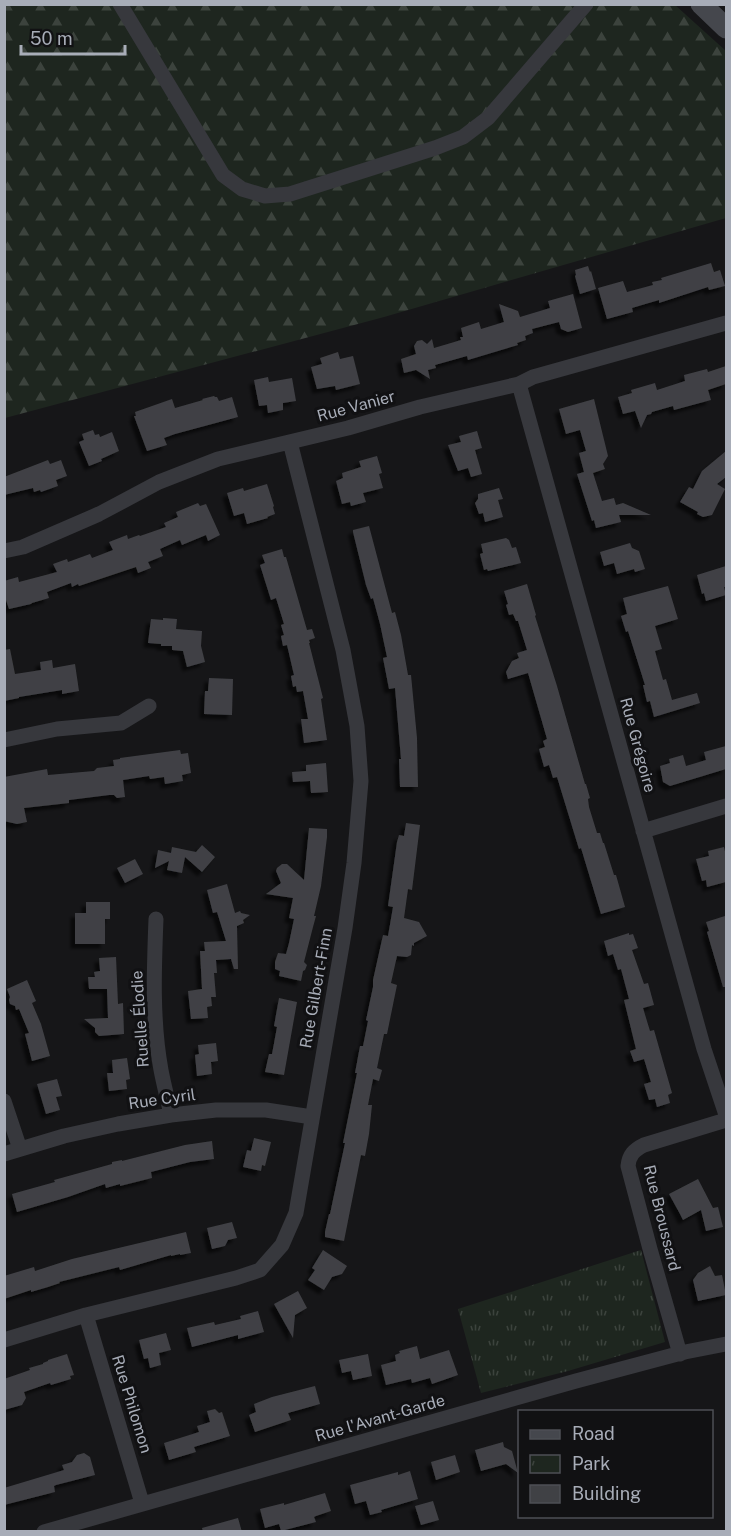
<svg xmlns="http://www.w3.org/2000/svg" width="731" height="1536" viewBox="0 0 731 1536" font-family="'Public Sans',sans-serif">
<defs>
<pattern id="forest-firs" width="22" height="20" patternUnits="userSpaceOnUse" patternTransform="scale(1.5)"><rect width="22" height="20" fill="#1e261f"/><path d="M5 1l3.5 6h-7zM16 11l3.5 6h-7z" fill="#3c433d"/></pattern>
<pattern id="park-tufts" width="24" height="20" patternUnits="userSpaceOnUse" patternTransform="scale(1.5)"><rect width="24" height="20" fill="#1e261f"/><path d="M3 7l-1-3M5 7V3M7 7l1-3M15 17l-1-3M17 17v-4M19 17l1-3" fill="none" stroke="#3c433d"/></pattern>
<filter id="shadow"><feDropShadow dx="-4.5" dy="4.5" stdDeviation="1.5" flood-color="#0009"/></filter>
</defs>
<rect width="100%" height="100%" fill="#161618"/>
<path fill="url(#forest-firs)" d="M5 5H675L726 51V218L384 317 5 418Z"/>
<path fill="url(#park-tufts)" d="M641 1250 665 1342 568 1371 481 1393 458 1309Z"/>
<path fill="#404145" filter="url(#shadow)" d="M711 263 714 272 720 270 725 286 709 290 708 287 659 303V300L632 308 633 312 607 319 598 288 623 281 627 292 653 285 652 282 662 280 661 278Z
M588 266 590 272 591 271 596 289 580 294 575 276 576 275 575 270Z
M573 294 582 328 568 332 561 329 559 322 532 329 533 333 525 336 526 340 517 343 518 345 468 360 467 356 435 365 436 368 428 370 430 379 416 370 404 373 401 359 416 354 414 346 417 341 422 340 427 344 432 339 434 348 461 340 460 337H463L461 328 479 322 481 329 504 322 499 304 518 311 520 317 550 308 548 301Z
M338 352 340 359 353 356 360 384 336 390 335 386 317 389 311 367 322 364 320 358Z
M726 366V384L708 390 711 400 674 410 673 406 652 412 651 414 647 415 641 428 635 411 623 414 618 397 632 393 631 390 655 383 657 390 685 381 684 375 707 369 708 372Z
M268 377 269 382 292 378 296 401 283 403V410L268 413 267 405 259 406 254 380Z
M214 396 215 397H217L219 401 232 397 238 417 175 434 164 438 167 445 147 451 134 416H136L135 412 172 399 175 408 203 400 202 399Z
M594 399 608 456 603 464 605 469 593 473 602 501 614 498 616 505 623 503 651 515H619L621 522 596 528 594 520 592 521 577 474 584 472 579 453 586 451 580 430 566 434 559 409Z
M93 430 95 435 99 434 100 437 112 432 119 451 101 459 102 461 89 466 79 442 84 440 82 434Z
M477 431 482 448 475 450 482 474 471 477 468 468 458 471 448 445 461 442 459 436Z
M726 451V477L717 484 725 489 712 515 703 517 697 514 698 512 680 502 689 487 693 489 702 471Z
M377 456 382 473 379 474 383 488 363 493 366 502 351 506 350 502 342 504 336 481 343 478 342 473 361 467 359 461Z
M48 460 50 464 61 460 67 476 56 480 58 486 41 492 40 490 34 492 33 488 4 495V477Z
M267 484 274 506 273 507 275 514 267 517 268 518 247 524 244 513 234 516 227 493 243 488 244 491Z
M499 488 503 499 498 500 503 517 485 522 483 513 479 514 475 503 478 499V494Z
M198 503 200 506 206 504 220 535 208 541 206 535 182 545 180 540 160 549 163 556 148 562 151 568 138 573 136 567 79 586 78 584 72 587 71 583 47 592 49 598 32 603 31 604 9 609 4 594V581L18 577 19 582 57 572 53 564 67 559 68 562 90 554 92 558 113 550 109 542 127 535 128 539 139 535 140 536 166 527 164 523 178 517 176 512Z
M369 526 392 613 395 612 401 635 408 675H411L417 738 418 787H400L399 759H401L395 688 389 689 383 658 387 657 380 624 373 598 371 599 366 585 353 532V530Z
M506 538 509 540 512 548 516 547 521 563 488 571 487 569 484 570 480 554 483 553 481 544Z
M630 543 632 548 639 551 645 569 635 572 634 569 617 574 614 563 604 566 600 552Z
M282 549 284 557H286L307 630 312 629 315 638 309 640 310 643H309L323 698 321 699 327 740 304 743 301 719H308L303 691 297 692 296 686 293 687 291 676 294 675 287 645 283 646 281 636 284 635 281 625 284 624 276 598 271 600 260 565 265 563 262 555Z
M726 566V587H724L726 595 706 601 704 593 702 594 697 575Z
M527 584 536 615 535 616 557 686 585 784H586L590 798 588 799 589 807 597 833H600L603 843H604L614 875H616L625 907 601 914 581 848 579 849 557 777 553 778 549 765 544 767 539 749 545 747 543 741 547 739 528 673 508 679 506 672 512 661 519 658 517 653 527 650 518 621H516L513 614 509 615 506 605 508 604 504 591Z
M668 586 678 619 655 626 662 649 655 651 663 680 666 679 672 700 697 693 700 703 654 717 650 701 647 702 643 685H645L628 631 626 632 621 616 627 614 623 598Z
M163 618 177 619 176 629 202 631 201 646 205 662 187 667 183 651 172 650V646H161V644L148 643 151 619 163 620Z
M10 649 15 674 41 670 40 662 52 660 53 668 75 664 79 691 62 694V690L19 697V698L4 701V650Z
M209 678 233 679 232 715 204 714 205 691H208Z
M726 746V769L670 786 663 782 660 766 670 763 669 759 683 755 686 766 706 760 704 752Z
M180 750 181 754 188 753 191 773 182 775 183 781 165 784 164 777 150 779 149 776 123 780 125 797 117 798 114 795H109L69 800V803L24 808 27 822 17 824 4 821V777L47 769 48 775 94 771 97 768 114 766 113 760 120 759V758Z
M326 763 328 792 311 793 310 781 293 782 292 772 306 771V765Z
M406 823 420 825 412 890 408 889 404 918 419 922 427 936 414 943V946L412 945 411 955 407 957 397 956 391 983 397 985 387 1034H384L377 1068 382 1070 379 1081 373 1079 368 1105H372L369 1134 365 1156 361 1155 344 1241 325 1237V1232L329 1214H330L345 1143H343L357 1073H355L360 1046H363L368 1021 366 1020 373 987V980L383 935 388 936 393 907 388 906 397 842 399 835 404 836Z
M309 828 327 829V837L321 886 314 916H316L313 927 304 962 307 965 305 970 303 971 301 981 279 976 280 971 275 969V962L278 953 286 954 289 943 294 919 289 918 293 898 266 894 281 883 276 871 277 868 282 864H287L304 880Z
M202 845 215 857 202 872 185 857 182 873 167 870 169 861 155 868 158 850 171 853 172 847 196 852Z
M724 847 726 856V882L707 887 706 880 702 881 696 859 709 856 708 851Z
M135 859 143 874 125 883 117 868Z
M227 884 235 913 240 911 241 913 250 915 243 920 244 923 237 926 238 969H234L231 959 216 960 217 973H214L216 997H211L212 1006 207 1007 208 1018 191 1019 188 991 202 989 200 951H205L204 942 226 941 217 912 213 913 207 890Z
M86 902H110V919H105V944H75V913H86Z
M725 916 726 923V987H723L707 932 709 931 706 922Z
M629 933V935L633 934 638 948 632 950 644 984 648 983 654 1005 643 1008 650 1031 654 1030 672 1093 668 1095 670 1103 657 1107 655 1099 649 1100 644 1084 651 1082 644 1059 634 1062 630 1051 636 1049 624 1000 629 999 621 969 618 970 613 954 608 956 604 941Z
M116 957 118 1004 123 1003 124 1034 99 1036 95 1032V1028L84 1019 108 1018 107 989H89L88 977H95L94 972 100 971 99 958Z
M27 980 36 1001 32 1003 41 1024 50 1056 32 1061 25 1034 29 1033 19 1009 16 1010 15 1006 10 1004 9 1000 10 997 7 989Z
M279 998 297 1002 284 1075 265 1072 269 1054H272L277 1027 274 1026Z
M216 1043 218 1061 211 1062 212 1074 197 1076 195 1055 199 1054 198 1045Z
M127 1058 130 1079 126 1080 127 1089 109 1091 107 1073H113L112 1060Z
M57 1079 62 1096 56 1097 60 1110 46 1114 37 1084Z
M254 1138 271 1142 265 1166 262 1165 261 1171 243 1167 247 1150 251 1151Z
M212 1141 214 1159 190 1162 151 1172 152 1178 120 1186V1184L106 1188 105 1184 68 1197 17 1212 12 1194 19 1192 55 1182 54 1180 112 1164V1162L122 1160V1161L185 1145Z
M698 1179 713 1208 718 1207 723 1227 706 1231 701 1210 683 1220 680 1214 669 1194Z
M232 1222 237 1238 228 1240 225 1246 212 1249 207 1228Z
M186 1232 191 1253 180 1255V1254L171 1256V1255L120 1270 119 1267 59 1282 60 1283 48 1287 31 1292V1290L4 1299V1276L34 1267 35 1271 72 1259Z
M323 1250 347 1266 342 1274 332 1277 324 1290 308 1280 315 1270 312 1268Z
M710 1266 715 1276 722 1275 726 1295 698 1301 693 1280 698 1273Z
M298 1291 307 1308 295 1315 293 1338 274 1304Z
M258 1311 264 1332 238 1339V1335L192 1347 187 1328 214 1322 215 1325 241 1319 240 1316Z
M166 1333 171 1350 159 1353 161 1365 150 1368 148 1358 144 1359 139 1340Z
M417 1346 420 1359 449 1350 458 1375 432 1384 430 1378 412 1383 411 1379 386 1385 381 1365 396 1361 395 1355 400 1353 399 1351Z
M67 1354 74 1375 70 1376 71 1379 51 1385 50 1383 24 1392 26 1398 22 1405 4 1410V1379L30 1370 29 1368 43 1364V1363L48 1361V1360Z
M368 1354 372 1376 353 1380 351 1371 342 1373 339 1360Z
M315 1386 320 1404 288 1413 291 1420 255 1432 249 1415 256 1412 254 1404 272 1397Z
M215 1409 219 1413 222 1412 230 1436 194 1447 196 1452 169 1460 164 1443 199 1432 197 1426 210 1422 207 1411Z
M503 1442 504 1447 512 1451 518 1473 506 1464 481 1471 475 1450Z
M84 1453 90 1457 95 1475 56 1485 54 1486 55 1492 4 1505V1488L64 1470 62 1465 72 1462 77 1455Z
M455 1455 460 1472 436 1480 431 1462Z
M410 1471 418 1499 381 1510 382 1512 370 1515 366 1501 355 1504 350 1485 398 1472V1475Z
M325 1493 331 1511 316 1516 314 1517 316 1522 281 1531 279 1524 265 1528 260 1509 284 1503V1505Z
M433 1501 439 1520 421 1525 415 1506Z
M238 1518 242 1532H203L202 1528Z"/>
<g fill="none" stroke-linecap="round" stroke-linejoin="round">
<path stroke="#37383d" stroke-width="15" d="M120 4 223 175 242 189 265 196 290 194 435 148 463 137 488 118 586 4
M519 384 704 1049 726 1115
M4 551 23 547 99 514 159 482 218 459 348 428 420 407 519 384 533 377 726 323
M4 740 57 729 121 723 149 706
M643 831 726 806
M156 919C154 969 152 1021 161 1070 164 1086 168 1100 171 1115
M4 1101 20 1149
M4 1154 64 1136 118 1124 171 1115 216 1110H266L312 1117
M86 1315 142 1503
M4 1340 86 1315 236 1278 260 1270 282 1245 296 1213 345 928 354 863 361 781 357 726 343 650 290 442
M680 1354 650 1249 628 1166C629 1155 634 1150 644 1145L726 1120
M44 1532 576 1381 685 1352 726 1344"/>
<path stroke="#45474d" stroke-width="21" d="M701 4 726 28"/>
</g>
<g text-anchor="middle" dominant-baseline="central" stroke-width="6" stroke-linejoin="round" paint-order="stroke">
<g font-size="16" fill="#a8adb8" stroke="#111113">
<text transform="translate(356 406) rotate(-15)">Rue Vanier</text>
<text transform="translate(638 745) rotate(75)">Rue Grégoire</text>
<text transform="translate(316 988) rotate(-80)">Rue Gilbert-Finn</text>
<text transform="translate(140 1019) rotate(-94)">Ruelle Élodie</text>
<text transform="translate(162 1099) rotate(-8)">Rue Cyril</text>
<text transform="translate(662 1218) rotate(76)">Rue Broussard</text>
<text transform="translate(132 1404) rotate(73)">Rue Philomon</text>
<text transform="translate(380 1418) rotate(-16)">Rue l'Avant-Garde</text>
</g>
</g>
<rect width="731" height="1536" fill="none" stroke="#a8adb8" stroke-width="12"/>
<rect x="518" y="1410" width="195" height="108" fill="#111113" stroke="#4d4f55" stroke-width="1.5"/>
<rect x="530" y="1430" width="30" height="9" fill="#45474d" stroke="#4d4f55" stroke-width="1.5"/>
<text x="572" y="1440" font-size="18" fill="#a8adb8">Road</text>
<rect x="530" y="1455" width="30" height="18" fill="url(#park-tufts)" stroke="#4d4f55" stroke-width="1.5"/>
<text x="572" y="1470" font-size="18" fill="#a8adb8">Park</text>
<rect x="530" y="1485" width="30" height="18" fill="#404145" stroke="#4d4f55" stroke-width="1.5"/>
<text x="572" y="1500" font-size="18" fill="#a8adb8">Building</text>
<path d="M21 45v9h104v-9" fill="none" stroke="#a8adb8" stroke-width="3"/>
<text x="30" y="45" font-size="18" fill="#a8adb8" stroke="#111113" stroke-width="4.5" paint-order="stroke">50 m</text>
</svg>
